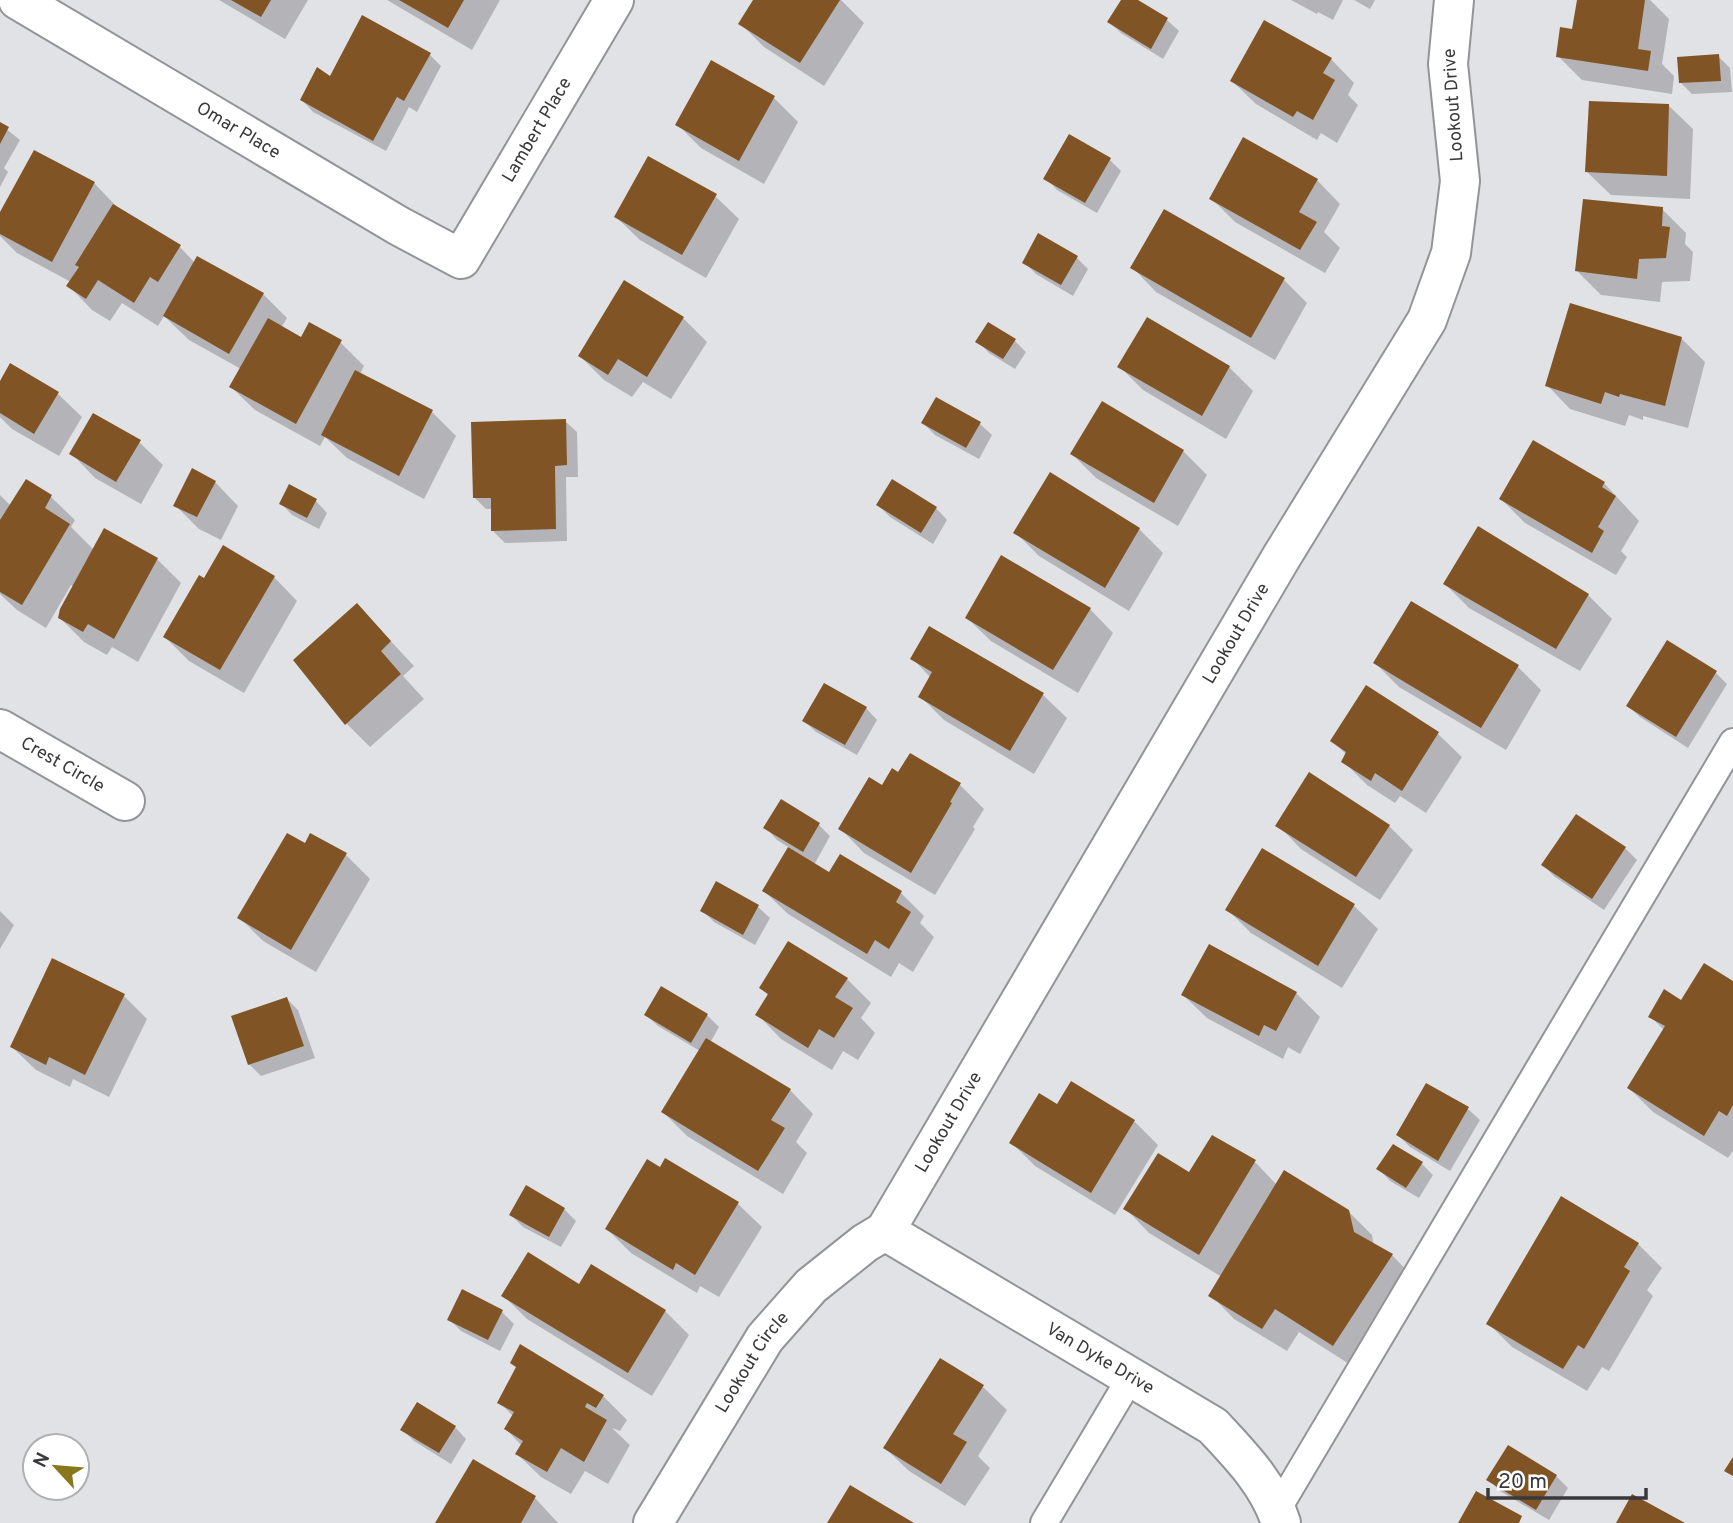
<svg xmlns="http://www.w3.org/2000/svg" width="1733" height="1523" viewBox="0 0 1733 1523" font-family="Overpass,sans-serif">
<rect width="100%" height="100%" fill="#e1e2e6"/>
<path fill="#0003" d="M219 0H308L285 39Z
M387 0H500L472 50Z
M755 0H841L864 23 824 86 764 47 740 23Z
M1123 0H1135L1167 20 1179 31 1163 59 1121 33 1109 22Z
M1291 0H1343L1333 20 1318 12 1317 14Z
M1354 0H1375L1370 9Z
M1578 0H1650L1669 19 1662 64 1674 76 1672 94 1582 80 1558 56 1574 31Z
M430 55 441 66 417 112 409 107 386 151 313 112 302 100 331 78Z
M1718 56 1730 68 1732 92 1692 94 1680 82Z
M1331 59 1354 83 1348 95 1358 105 1337 143 1321 133 1317 140 1256 104 1232 81Z
M774 98 798 122 764 184 701 148 677 124Z
M1669 106 1693 129 1690 199 1611 195 1587 172Z
M0 124 20 140 4 168 8 172 0 187Z
M1110 160 1121 171 1097 213 1057 190 1046 178Z
M1317 180 1340 204 1324 232 1340 248 1325 273 1235 222 1211 198Z
M94 183 117 207 180 247 195 263 263 294 287 318 281 328 302 339 340 342 364 366 360 374 432 412 456 436 424 499 347 458 325 437 320 446 255 410 231 387 241 369 189 340 164 316 158 326 122 303 110 321 92 310 69 286 71 282 17 253 0 236V216Z
M715 196 739 219 706 278 640 240 616 217Z
M1662 209 1686 233 1685 244 1693 252 1690 281 1662 282 1660 302 1601 295 1577 271Z
M1077 258 1088 269 1073 296 1036 274 1024 262Z
M1133 268 1284 280 1307 303 1275 360 1156 292Z
M683 318 707 342 671 399 643 382 632 397 604 380 580 356Z
M1681 338 1705 362 1688 428 1643 416V420L1629 415 1625 426 1570 409 1547 385Z
M978 341H1015L1026 352 1015 369 989 353Z
M11 365 58 394 82 417 59 456 12 429 0 417V384Z
M1120 367H1229L1253 391 1226 439 1143 390Z
M1102 403 1183 451 1207 475 1178 526 1096 478 1072 454Z
M565 421 577 432 578 477H566L567 541 505 543 493 531V509H486L474 497Z
M923 423 980 424 992 435 979 459 935 435Z
M139 442 163 465 141 504 95 478 72 454Z
M1050 475 1139 529 1163 553 1129 611 1039 556 1015 532Z
M26 482 51 497 75 520 71 527 94 550 157 559 181 583 138 662 112 647 107 655 84 642 60 618 74 587 71 585 46 628 17 610 0 594V495L11 506Z
M215 482 238 506 221 540 199 529 175 505Z
M1604 483 1639 521 1621 551 1627 557 1616 575 1525 523 1501 499Z
M316 501 327 513 319 529 292 515 281 503Z
M878 505 936 508 947 520 933 544 890 517Z
M1479 528 1588 595 1612 619 1580 671 1469 608 1445 584Z
M274 577 297 601 244 693 189 661 165 637 205 581Z
M357 605 414 666 403 676 424 699 370 747 347 724 295 661Z
M1090 609 1113 633 1078 693 991 641 967 618Z
M930 629 1043 695 1067 718 1034 774 944 720 920 696 931 678 912 658Z
M1375 663 1518 667 1541 690 1506 750 1399 687Z
M1716 673 1727 684 1688 748 1640 717 1628 706Z
M1367 688 1438 734 1462 757 1426 813 1400 796 1395 803 1367 785 1343 761 1347 755 1332 741Z
M866 708 877 720 857 755 816 732 804 721Z
M910 755 960 785 984 809 973 827 975 829 935 895 864 853 841 829 899 774Z
M1576 816 1625 848 1637 860 1604 910 1555 877 1543 865Z
M819 825 830 836 814 865 830 874 901 893 924 916 920 923 934 937 913 972 899 963 891 977 788 914 764 891 790 848 777 840 766 828Z
M1278 825 1389 826 1413 850 1380 900 1301 849Z
M311 835 346 855 370 879 316 972 263 941 239 917 305 845Z
M1262 850 1354 906 1378 929 1342 988 1251 933 1227 909Z
M717 884 758 907 770 918 755 945 714 922 702 910Z
M0 911 14 925 0 949Z
M847 979 871 1003 861 1018 875 1033 858 1060 843 1051 832 1070 781 1039 758 1015 769 996 761 988Z
M1733 983V1151L1728 1158 1653 1112 1629 1088 1664 1030 1650 1016Z
M1296 993 1320 1017 1300 1054 1288 1047 1283 1059 1207 1018 1183 995Z
M123 995 147 1019 109 1097 73 1079 70 1087 36 1070 12 1047Z
M287 999 298 1010 315 1058 261 1076 249 1064Z
M646 1015H707L719 1027 710 1043 790 1090 813 1114 796 1142 807 1153 783 1194 687 1136 663 1112 700 1051 658 1026Z
M1427 1085 1468 1109 1480 1120 1450 1171 1410 1147 1398 1135Z
M1057 1106 1134 1121 1158 1145 1115 1215 1035 1166 1011 1142Z
M666 1160 738 1204 762 1227 719 1297 700 1286 697 1293 631 1253 607 1229 660 1170Z
M1255 1162 1277 1185 1348 1211 1372 1235 1374 1246 1392 1255 1415 1279 1357 1369 1299 1332 1287 1351 1234 1319 1211 1295 1222 1277 1149 1233 1126 1209 1190 1175Z
M1422 1164 1433 1175 1419 1198 1390 1181 1379 1169Z
M564 1209 576 1221 561 1247 523 1227 511 1215Z
M1638 1244 1662 1268 1647 1290 1653 1296 1609 1371 1602 1367 1587 1391 1512 1347 1489 1324Z
M580 1286 665 1311 689 1335 652 1396 527 1319 504 1296Z
M502 1312 514 1324 500 1351 461 1331 449 1319Z
M520 1347 603 1396 627 1420 620 1431 612 1428 630 1445 608 1484 585 1471 571 1494 541 1477 517 1454 522 1446 506 1429 513 1416 499 1402 518 1369 512 1363Z
M983 1387 1007 1410 978 1456 990 1468 965 1506 909 1471 885 1448Z
M455 1427 466 1439 451 1464 414 1441 402 1429Z
M473 1461 535 1498 558 1523H437Z
M1556 1476 1568 1488 1549 1520 1500 1491 1489 1480Z"/>
<path fill="#805424" d="M231 0H271L261 17Z
M399 0H464L448 28Z
M753 0H840L800 63 738 24Z
M1121 0H1138L1168 18 1151 49 1107 22Z
M1577 0H1645L1638 49 1651 51 1648 71 1556 57 1560 27 1572 29Z
M362 15 431 53 404 101 397 97 373 141 300 100 317 67 330 76Z
M1264 20 1332 58 1323 73 1335 80 1313 120 1297 111 1293 117 1230 81Z
M1719 54 1721 81 1679 83 1677 57Z
M711 60 775 96 739 161 675 125Z
M1589 101 1669 104 1667 176 1585 172Z
M0 122 9 127 0 144Z
M1069 134 1111 158 1085 203 1043 179Z
M1243 137 1318 179 1299 212 1317 222 1300 250 1209 199Z
M34 150 95 182 52 262 0 234V212Z
M648 156 717 194 682 255 614 217Z
M1583 199 1663 207 1662 226 1670 227 1666 258 1639 259 1637 279 1575 271Z
M113 204 181 245 158 282 150 277 134 303 98 280 86 299 66 286 79 267 75 265Z
M1164 209 1285 278 1251 338 1130 268Z
M1038 233 1078 256 1061 285 1022 263Z
M197 256 264 293 229 354 163 316Z
M624 280 684 317 647 377 618 359 608 375 578 356Z
M1570 303 1682 337 1665 406 1620 394 1619 397 1605 392 1601 404 1545 386Z
M1147 317 1230 366 1202 416 1117 367Z
M268 318 301 337 309 322 342 340 296 424 229 387Z
M988 322 1016 339 1003 359 975 342Z
M10 363 59 392 34 434 0 413V381Z
M355 370 433 410 399 476 321 435Z
M936 397 981 422 966 448 921 423Z
M1102 401 1184 450 1154 503 1070 454Z
M93 413 141 440 116 482 69 454Z
M566 419 567 465 555 466 556 529 491 531V498H473L471 422Z
M1533 440 1605 482 1602 487 1616 496 1598 527 1604 531 1592 553 1499 499Z
M192 468 216 481 197 517 173 506Z
M1050 472 1140 528 1105 588 1013 533Z
M26 479 52 495 45 508 70 524 22 605 0 592V520Z
M892 479 937 507 921 533 876 505Z
M289 484 317 499 307 518 279 504Z
M1478 526 1589 594 1556 649 1443 584Z
M104 528 158 558 114 639 88 624 83 632 58 618 60 609Z
M223 545 275 576 220 670 163 637 199 575 204 578Z
M1001 555 1091 608 1053 670 965 618Z
M1411 601 1519 665 1481 728 1373 663Z
M357 603 391 641 381 651 401 674 345 725 293 660Z
M929 626 1044 693 1010 751 918 697 932 672 910 659Z
M1667 640 1717 671 1676 737 1626 706Z
M824 683 867 707 845 745 802 721Z
M1366 685 1439 732 1402 791 1375 773 1371 781 1341 762 1346 752 1330 741Z
M910 753 961 783 950 802 952 803 911 873 838 829 869 777 882 785 892 768 898 772Z
M1309 772 1390 825 1356 877 1275 826Z
M781 799 820 823 803 852 763 828Z
M1576 814 1626 847 1592 899 1541 865Z
M287 833 305 843 310 833 347 853 291 950 237 918Z
M788 847 829 872 840 854 902 891 896 902 911 912 889 949 875 940 867 954 762 891Z
M1262 848 1355 904 1318 966 1225 910Z
M716 881 759 905 743 935 700 911Z
M788 941 848 978 835 997 853 1008 834 1038 819 1029 808 1048 755 1015 768 994 759 988Z
M1209 944 1297 992 1276 1031 1264 1025 1259 1036 1181 995Z
M52 958 125 994 85 1075 49 1057 46 1065 10 1047Z
M1704 963 1733 981V1105L1727 1116 1719 1111 1704 1136 1627 1088 1665 1026 1648 1017 1664 989 1681 1000Z
M661 986 708 1014 691 1043 644 1015Z
M287 997 304 1046 248 1065 231 1016Z
M706 1038 791 1089 771 1120 785 1128 758 1171 661 1112Z
M1071 1081 1135 1120 1091 1193 1009 1143 1039 1093 1057 1104Z
M1426 1083 1469 1107 1438 1161 1396 1135Z
M1212 1135 1256 1160 1199 1255 1123 1209 1158 1153 1189 1172Z
M1393 1144 1423 1162 1406 1188 1376 1169Z
M665 1158 739 1202 695 1275 676 1263 673 1270 605 1229 647 1159 660 1167Z
M1284 1170 1349 1210 1354 1232 1393 1254 1333 1346 1275 1309 1262 1329 1208 1296Z
M526 1185 565 1208 549 1237 509 1215Z
M1561 1196 1639 1243 1624 1267 1630 1271 1584 1349 1578 1345 1563 1369 1486 1324Z
M528 1252 579 1284 591 1264 666 1310 628 1373 501 1296Z
M462 1289 503 1310 488 1340 447 1320Z
M520 1344 604 1395 596 1408 587 1403 585 1407 607 1420 584 1462 561 1448 547 1472 515 1454 523 1441 504 1429 514 1412 497 1403 516 1367 510 1363Z
M940 1358 984 1385 953 1434 967 1442 941 1484 883 1448Z
M417 1402 456 1426 439 1453 400 1430Z
M1508 1445 1557 1475 1536 1510 1486 1480Z
M1733 1457V1476L1724 1471Z
M473 1459 536 1496 521 1523H435Z
M850 1485 914 1523H827Z
M1476 1491 1522 1516 1519 1523H1458Z
M1632 1494 1685 1523H1616Z"/>
<g fill="none" stroke-linecap="round" stroke-linejoin="round">
<g stroke="#939498" stroke-width="30">
<path id="service" d="M1277 1510 1733 742
M1044 1523 1131 1377"/>
</g>
<g stroke="#939498" stroke-width="42">
<g id="minor">
<path id="s1" d="M18 0 399 226 461 259 614 0"/>
<path id="s2" d="M0 729 125 801"/>
<path id="s3" d="M885 1231 1282 556 1427 320 1451 253 1460 181 1448 64 1454 0"/>
<path id="s4" d="M885 1231 1213 1426C1240 1455 1269 1484 1281 1523"/>
<path id="s5" d="M653 1523 765 1338 811 1286 865 1243 885 1231"/>
</g>
</g>
<use href="#service" stroke="#fff" stroke-width="26"/>
<use href="#minor" stroke="#fff" stroke-width="38"/>
</g>
<g text-anchor="middle" dominant-baseline="central" stroke-width="7" stroke-linejoin="round" paint-order="stroke">
<g font-size="18" fill="#39393b" stroke="#fff">
<text transform="translate(1454 105) rotate(-94)">Lookout Drive</text>
<text stroke="none"><textPath href="#s1" startOffset="663">Lambert Place</textPath></text>
<text stroke="none"><textPath href="#s1" startOffset="256">Omar Place</textPath></text>
<text stroke="none"><textPath href="#s3" startOffset="693">Lookout Drive</textPath></text>
<text stroke="none"><textPath href="#s2" startOffset="72">Crest Circle</textPath></text>
<text stroke="none"><textPath href="#s3" startOffset="126">Lookout Drive</textPath></text>
<text stroke="none"><textPath href="#s4" startOffset="250">Van Dyke Drive</textPath></text>
<text stroke="none"><textPath href="#s5" startOffset="189">Lookout Circle</textPath></text>
</g>
</g>
<g transform="translate(56 1467) rotate(296)"><circle r="33" fill="#ffffff" stroke="#b0b0b1" stroke-width="2"/>
<path d="M0-5L12 26L0 18L-12 26Z" fill="#88771b"/>
<text y="-10" font-size="19" font-weight="bold" text-anchor="middle" fill="#39393b">N</text>
</g>
<path d="M1488 1488v10h158v-10" fill="none" stroke="#39393b" stroke-width="3.5"/>
<text x="1498" y="1488" font-size="21" fill="#39393b" stroke="#ffffff" stroke-width="5" paint-order="stroke">20 m</text>
</svg>
